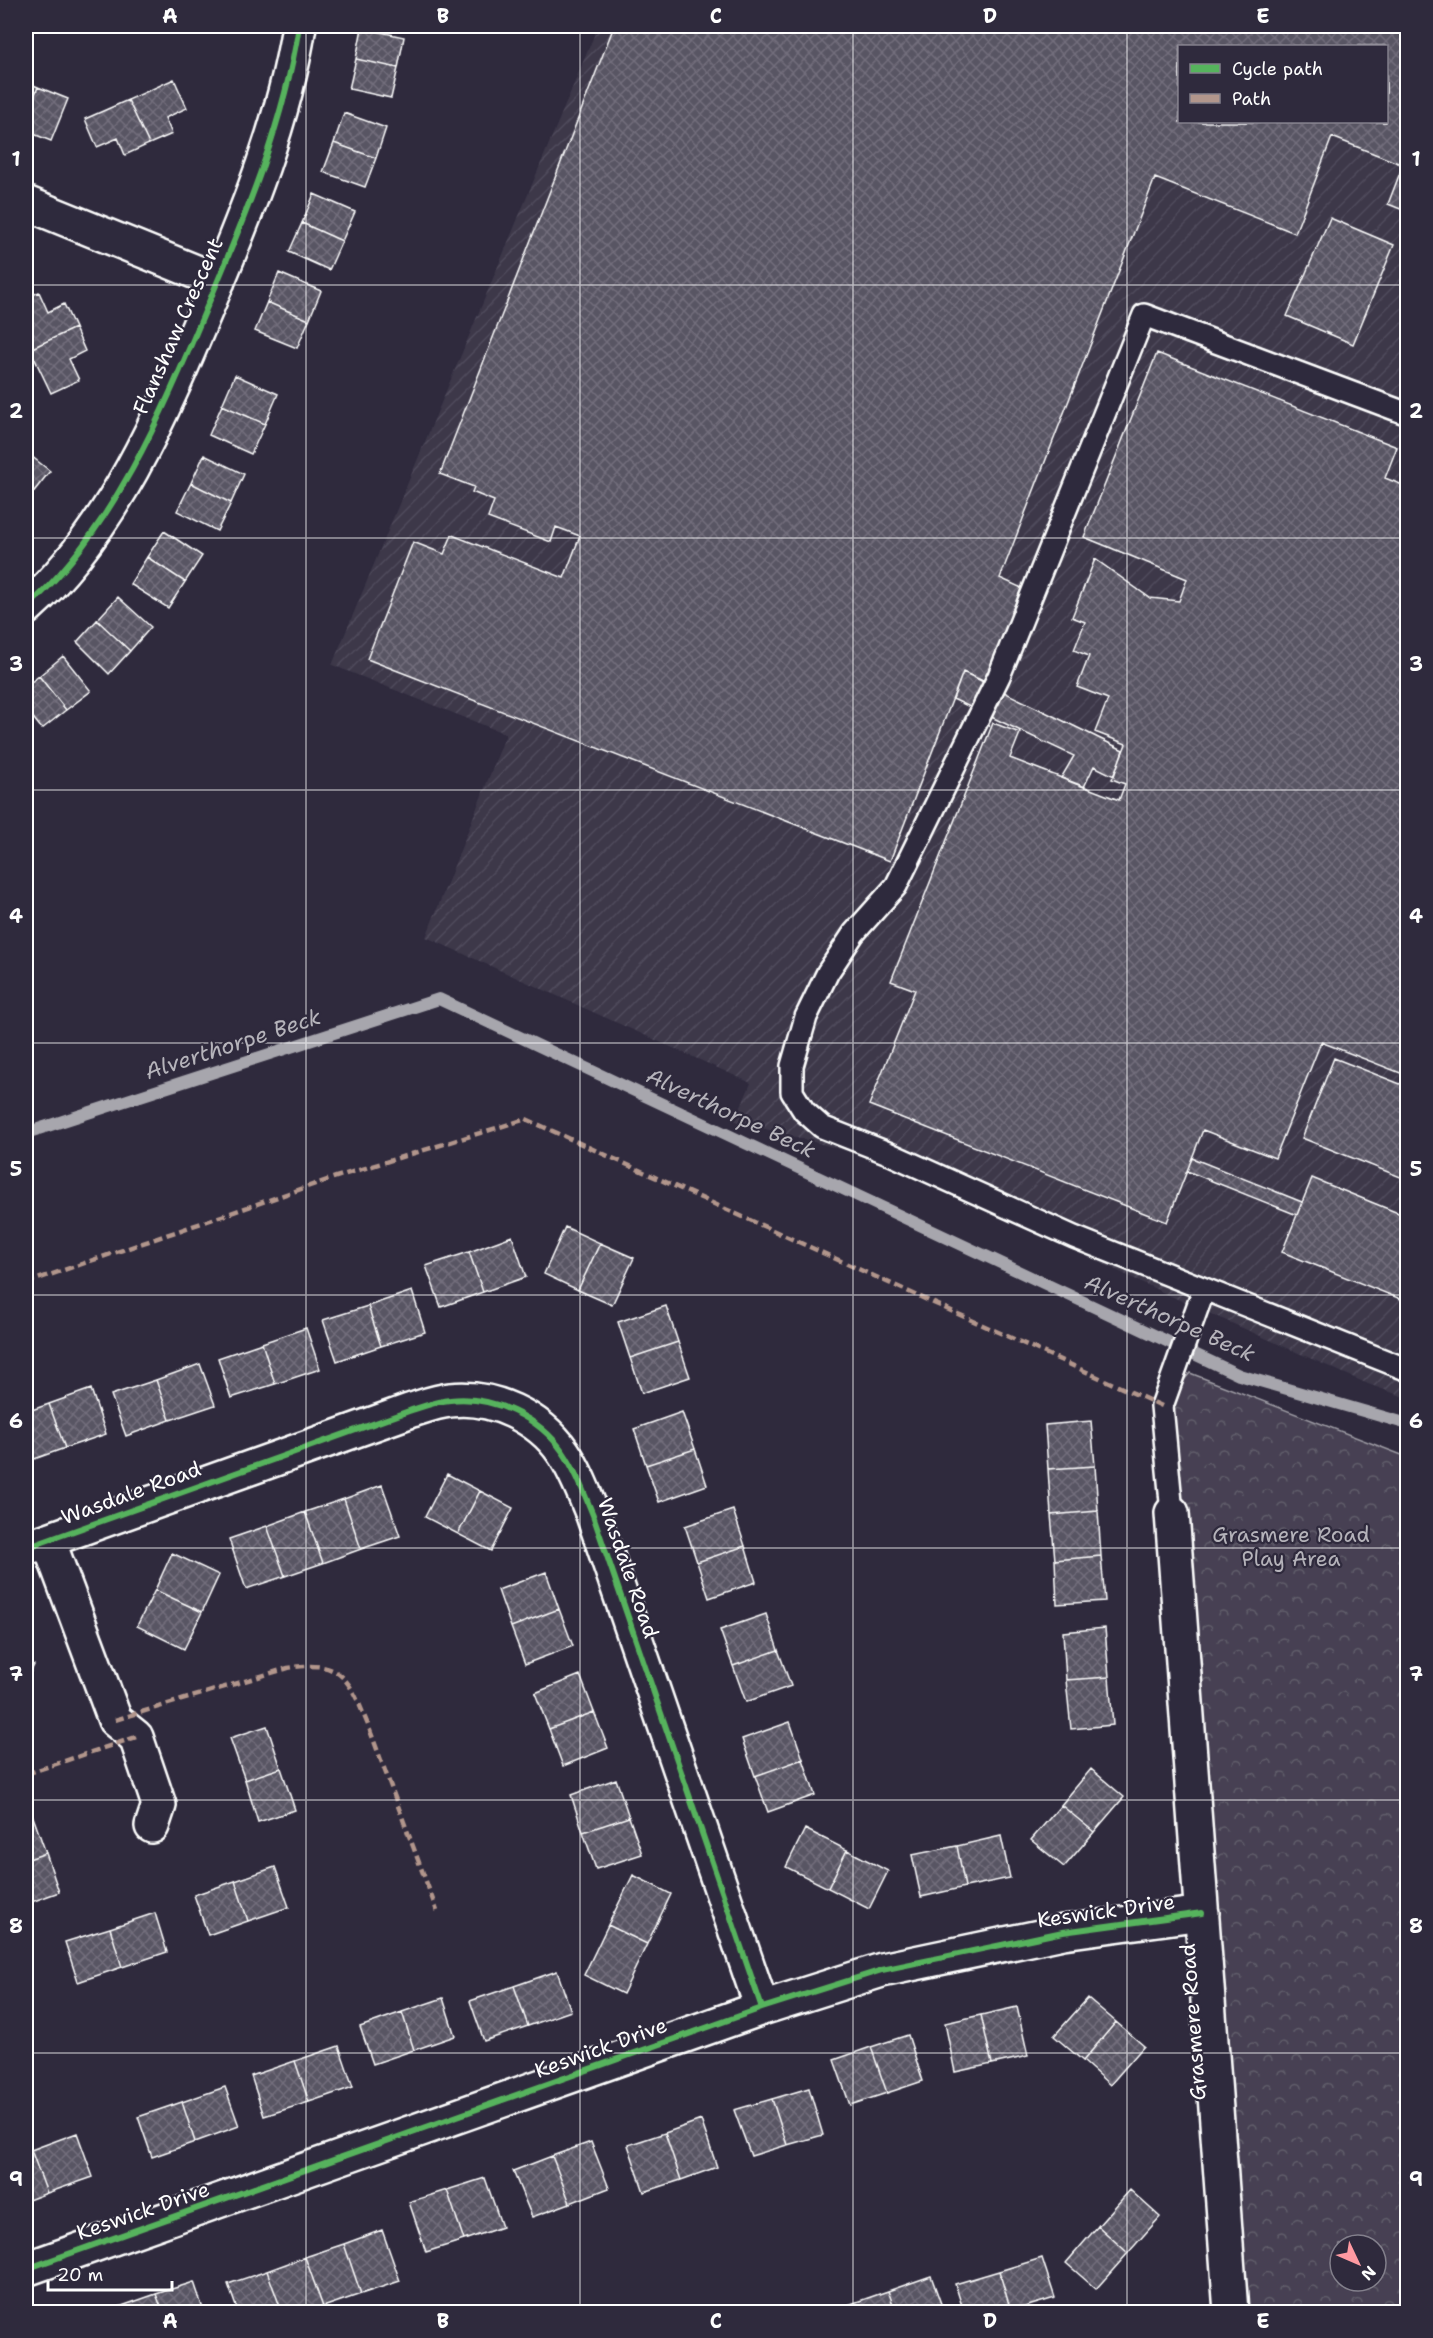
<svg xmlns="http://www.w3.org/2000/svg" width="1433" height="2338" viewBox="0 0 1433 2338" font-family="'Shantell Sans',sans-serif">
<defs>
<pattern id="industrial-furrows" width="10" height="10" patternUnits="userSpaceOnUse" patternTransform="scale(1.5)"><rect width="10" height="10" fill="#3c3749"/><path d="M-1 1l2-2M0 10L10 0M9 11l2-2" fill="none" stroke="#504b5b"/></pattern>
<pattern id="park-crowns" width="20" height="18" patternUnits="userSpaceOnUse" patternTransform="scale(1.5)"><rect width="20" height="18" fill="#464152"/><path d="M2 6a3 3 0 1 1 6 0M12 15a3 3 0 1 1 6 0" fill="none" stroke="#625e6c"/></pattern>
<pattern id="building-cross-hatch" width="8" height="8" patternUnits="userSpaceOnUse" patternTransform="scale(1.5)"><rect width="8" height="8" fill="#595564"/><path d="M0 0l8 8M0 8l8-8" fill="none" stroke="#726e7b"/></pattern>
</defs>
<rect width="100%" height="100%" fill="#2f2a3d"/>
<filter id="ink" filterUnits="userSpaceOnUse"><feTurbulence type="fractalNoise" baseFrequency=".0167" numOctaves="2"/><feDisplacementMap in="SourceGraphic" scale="12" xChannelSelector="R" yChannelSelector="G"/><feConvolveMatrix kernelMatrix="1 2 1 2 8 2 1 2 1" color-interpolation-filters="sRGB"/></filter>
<g filter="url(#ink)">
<path fill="url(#industrial-furrows)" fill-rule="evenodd" d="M598 26H1407V1398L1368 1384 1166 1294 892 1163 735 1121 751 1083 426 937 506 734 332 665ZM1180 46H1386V122H1180Z"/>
<path fill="url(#park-crowns)" stroke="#a2a0a8" stroke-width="1.5" fill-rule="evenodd" d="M1190 1373 1407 1457V2312H1231L1162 1406ZM1340 2245H1376V2281H1340Z"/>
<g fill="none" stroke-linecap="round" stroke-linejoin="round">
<path stroke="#a7a6ad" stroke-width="12" d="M26 1133 439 999 1239 1375 1408 1424"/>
</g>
<path fill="url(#building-cross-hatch)" stroke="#fff" stroke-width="1.5" fill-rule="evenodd" d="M614 26H1408V212L1388 204 1403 165 1332 137 1295 233 1155 178 1000 578 1026 590 990 684 963 672 890 861 367 659 413 542 444 554 452 535 564 578 580 536 556 527 551 542 488 518 494 501 472 492 474 487 440 474ZM1180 46H1386V122H1180Z
M362 28 404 37 398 68 356 59Z
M356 59 398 68 391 98 349 89Z
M174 79 187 108 165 118 172 134 149 144 128 100Z
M26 82 38 87 26 117Z
M38 87 68 99 51 141 26 131V117Z
M128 100 149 144 125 155 118 138 97 147 85 119Z
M344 113 386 128 376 158 334 143Z
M334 143 376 158 365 187 323 172Z
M314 194 355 212 342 241 302 223Z
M1330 218 1394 245 1353 344 1287 316Z
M302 223 342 241 329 270 289 252Z
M279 273 321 291 309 320 267 302Z
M39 292 48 312 64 304 75 328 30 349 26 339V298Z
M267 302 309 320 297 348 255 331Z
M75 328 85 351 69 359 79 380 51 393 30 349Z
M1157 353 1397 447 1385 478 1408 487V1076L1321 1042 1275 1158 1203 1130 1167 1222 869 1105 915 990 891 981 993 723 1020 733 1010 758 1119 800 1125 784 1112 779 1126 744 1095 732 1108 699 1077 687 1089 656 1074 650 1085 622 1072 617 1095 559 1150 598 1179 601 1187 579 1084 537Z
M235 375 278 394 265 424 222 405Z
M222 405 265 424 251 454 209 435Z
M26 452 50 471 27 500 26 499Z
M204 455 244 474 231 503 191 483Z
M191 483 231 503 217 531 177 511Z
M164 531 202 556 185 582 147 557Z
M147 557 185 582 168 608 130 584Z
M118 597 151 627 130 651 97 620Z
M97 620 130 651 109 674 77 642Z
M63 656 91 691 66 710 39 676Z
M963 672 1123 750 1114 776 1094 766 1084 787 1061 778 1074 756 953 699Z
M39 676 66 710 42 729 26 709V686Z
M1334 1058 1408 1087V1180L1302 1138Z
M1192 1158 1302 1202 1297 1215 1187 1171Z
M1312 1178 1408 1217V1302L1282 1252Z
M565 1227 600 1243 578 1290 544 1274Z
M512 1236 526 1277 483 1292 469 1252Z
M600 1243 634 1258 612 1305 578 1290Z
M469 1252 483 1292 441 1307 426 1266Z
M412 1291 425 1332 381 1346 368 1306Z
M368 1306 381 1346 337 1361 323 1320Z
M666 1306 678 1342 630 1358 618 1322Z
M306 1328 320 1369 275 1384 262 1343Z
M678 1342 690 1377 642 1393 630 1358Z
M262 1343 275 1384 231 1398 218 1358Z
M200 1364 215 1405 170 1420 156 1380Z
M156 1380 170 1420 126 1436 111 1395Z
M91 1389 106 1434 65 1448 49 1404Z
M49 1404 65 1448 26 1462V1412Z
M682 1412 695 1449 646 1465 634 1429Z
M1091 1421 1095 1466 1048 1469 1045 1425Z
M695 1449 707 1485 659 1502 646 1465Z
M1095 1466 1098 1511 1051 1515 1048 1469Z
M447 1474 480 1491 458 1534 425 1517Z
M382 1485 400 1536 361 1549 344 1499Z
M480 1491 513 1508 491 1551 458 1534Z
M344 1499 361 1549 323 1563 305 1512Z
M733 1510 745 1546 697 1562 685 1526Z
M1098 1511 1101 1556 1055 1560 1051 1515Z
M305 1512 323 1563 285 1576 267 1526Z
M267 1526 285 1576 246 1589 229 1539Z
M745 1546 756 1582 709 1598 697 1562Z
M172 1553 219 1575 202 1612 155 1590Z
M1101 1556 1105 1601 1057 1604 1055 1560Z
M546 1572 559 1609 511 1627 498 1590Z
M155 1590 202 1612 184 1649 137 1626Z
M559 1609 573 1646 525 1664 511 1627Z
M766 1614 778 1650 733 1666 720 1630Z
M1105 1628 1109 1677 1066 1680 1063 1632Z
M778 1650 791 1686 746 1702 733 1666Z
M26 1661 34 1665 26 1681Z
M580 1675 594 1712 549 1729 535 1693Z
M1109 1677 1113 1725 1071 1729 1066 1680Z
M594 1712 608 1748 563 1766 549 1729Z
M790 1722 803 1759 755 1776 742 1739Z
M267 1726 281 1768 245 1780 230 1738Z
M803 1759 815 1795 768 1812 755 1776Z
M281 1768 295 1810 258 1822 245 1780Z
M1091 1769 1124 1797 1094 1832 1061 1805Z
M616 1779 629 1817 583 1832 571 1795Z
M1061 1805 1094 1832 1064 1867 1031 1840Z
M32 1814 46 1853 26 1860V1817Z
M629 1817 642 1854 596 1869 583 1832Z
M805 1829 847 1850 828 1888 786 1867Z
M1001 1836 1010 1878 965 1887 957 1846Z
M957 1846 965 1887 921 1897 912 1855Z
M847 1850 888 1871 869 1909 828 1888Z
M46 1853 59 1892 26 1904V1860Z
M275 1867 289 1907 248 1921 235 1881Z
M633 1875 671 1894 647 1944 608 1925Z
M235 1881 248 1921 208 1935 194 1895Z
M155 1913 167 1952 122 1967 110 1928Z
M608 1925 647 1944 623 1994 584 1975Z
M110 1928 122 1967 78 1982 65 1942Z
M557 1971 571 2011 528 2026 514 1986Z
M514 1986 528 2026 484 2041 470 2001Z
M443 1998 455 2036 414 2050 402 2012Z
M1088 1998 1116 2022 1083 2061 1054 2036Z
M1017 2007 1028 2056 992 2064 981 2015Z
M402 2012 414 2050 373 2064 360 2027Z
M981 2015 992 2064 955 2072 945 2023Z
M1116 2022 1144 2046 1110 2085 1083 2061Z
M908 2035 923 2081 887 2093 871 2047Z
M339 2046 353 2087 309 2102 295 2061Z
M871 2047 887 2093 850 2105 834 2060Z
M295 2061 309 2102 264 2116 251 2076Z
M225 2087 239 2126 195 2142 182 2102Z
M809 2088 823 2135 787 2145 772 2099Z
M772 2099 787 2145 751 2156 734 2110Z
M182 2102 195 2142 152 2157 138 2117Z
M701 2120 717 2167 681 2180 665 2133Z
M77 2133 93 2177 47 2193 31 2150Z
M665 2133 681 2180 644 2192 628 2145Z
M591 2142 609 2188 570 2203 552 2156Z
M31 2150 47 2193 26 2201V2152Z
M552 2156 570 2203 532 2217 513 2171Z
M485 2178 502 2227 464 2240 447 2190Z
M447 2190 464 2240 426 2252 409 2202Z
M1130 2190 1160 2217 1128 2253 1098 2226Z
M1098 2226 1128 2253 1096 2289 1066 2263Z
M382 2230 400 2281 361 2294 344 2244Z
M344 2244 361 2294 323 2307 305 2257Z
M305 2257 323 2307 309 2312H282L267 2271Z
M1042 2258 1055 2298 1011 2311 999 2271Z
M267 2271 282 2312H238L228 2284Z
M999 2271 1011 2311 964 2312 955 2284Z
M931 2276 944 2312H896L888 2291Z
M194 2282 204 2312H163L156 2294Z
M888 2291 896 2312H847L845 2306Z
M156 2294 163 2312H121L119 2307Z"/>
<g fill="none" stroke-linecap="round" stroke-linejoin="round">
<g stroke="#fff" stroke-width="26">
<path id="lane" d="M1408 414 1144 315 999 676 896 886 854 933 828 972 806 1017 792 1066V1092L804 1111 822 1127 888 1153 1074 1237 1408 1370
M1172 1513 1162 1406 1204 1289"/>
</g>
<g stroke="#fff" stroke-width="38">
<path id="street" d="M26 203 218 281
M26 608C115 529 164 409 209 302 247 212 284 122 299 26
M1172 1513 1231 2312
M48 1540 115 1720 136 1737 159 1805 152 1826
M26 1548 409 1411C422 1407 437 1401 450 1400 492 1395 539 1417 563 1452 576 1471 584 1493 593 1515L762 2008
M26 2269 762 2008 882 1970 1063 1932 1202 1913"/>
</g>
<use href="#lane" stroke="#2f2a3d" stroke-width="21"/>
<use href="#street" stroke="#2f2a3d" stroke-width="33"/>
<path stroke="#b2968c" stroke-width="4.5" stroke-dasharray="9 4.5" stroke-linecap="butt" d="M26 1283 336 1177 526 1119 1162 1406
M115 1720 288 1668C342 1659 349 1679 368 1725L437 1911
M26 1774 136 1737"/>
<g stroke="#2f2a3d" stroke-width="10">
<path id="cycleway" d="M26 608C115 529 164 409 209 302 247 212 284 122 299 26
M26 1548 409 1411C422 1407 437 1401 450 1400 492 1395 539 1417 563 1452 576 1471 584 1493 593 1515L762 2008
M26 2269 762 2008 882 1970 1063 1932 1202 1913"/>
</g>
<use href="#cycleway" stroke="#56b35d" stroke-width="6"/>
</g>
</g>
<path fill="none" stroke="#fff" stroke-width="1.5" stroke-opacity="0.55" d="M306 26V2312M580 26V2312M853 26V2312M1127 26V2312M26 285H1408M26 538H1408M26 790H1408M26 1043H1408M26 1295H1408M26 1548H1408M26 1800H1408M26 2053H1408"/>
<g text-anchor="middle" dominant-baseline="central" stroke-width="4.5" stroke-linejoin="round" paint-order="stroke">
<g font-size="21" fill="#fff" stroke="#2f2a3d">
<text transform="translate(178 326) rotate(-66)">Flanshaw Crescent</text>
<text transform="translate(131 1493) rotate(-20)">Wasdale Road</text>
<text transform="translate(628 1568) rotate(71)">Wasdale Road</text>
<text transform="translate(1106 1911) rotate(-8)">Keswick Drive</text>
<text transform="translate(1193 2022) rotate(-94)">Grasmere Road</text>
<text transform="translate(601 2048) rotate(-20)">Keswick Drive</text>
<text transform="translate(143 2211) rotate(-19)">Keswick Drive</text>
</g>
<g font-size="21" fill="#b5b3ba" stroke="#2f2a3d">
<text x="1291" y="1535">Grasmere Road<tspan x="1291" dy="24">Play Area</tspan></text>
</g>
<g font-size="22" font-style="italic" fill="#b6b4bb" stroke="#2f2a3d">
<text transform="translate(233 1044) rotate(-18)">Alverthorpe Beck</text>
<text transform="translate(731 1113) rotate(25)">Alverthorpe Beck</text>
<text transform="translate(1170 1318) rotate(24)">Alverthorpe Beck</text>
</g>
</g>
<rect width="1433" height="2338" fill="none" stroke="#2f2a3d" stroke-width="66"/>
<rect x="1178" y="45" width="210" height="78" fill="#2f2a3d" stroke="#827f8b" stroke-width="1.5"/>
<rect x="1190" y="64" width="30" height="9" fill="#56b35d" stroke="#827f8b" stroke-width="1.5"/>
<text x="1232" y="75" font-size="18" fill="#ffffff">Cycle path</text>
<rect x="1190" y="94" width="30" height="9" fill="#b2968c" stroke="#827f8b" stroke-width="1.5"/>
<text x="1232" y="105" font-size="18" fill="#ffffff">Path</text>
<g transform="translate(1358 2263) rotate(134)"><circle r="28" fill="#2f2a3d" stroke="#827f8b" stroke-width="1.5"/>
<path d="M0-4.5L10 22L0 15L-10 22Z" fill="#ff9aa2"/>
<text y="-9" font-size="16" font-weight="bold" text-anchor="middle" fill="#ffffff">N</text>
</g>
<path d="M48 2281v9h124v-9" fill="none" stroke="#ffffff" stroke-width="3"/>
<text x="57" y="2281" font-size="18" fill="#ffffff" stroke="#2f2a3d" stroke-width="4.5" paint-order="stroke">20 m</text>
<rect x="33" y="33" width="1367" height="2272" fill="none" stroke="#fff" stroke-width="2"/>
<g font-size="20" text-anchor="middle" font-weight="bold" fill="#fff">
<text x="170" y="23">A</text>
<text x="443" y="23">B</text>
<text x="716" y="23">C</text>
<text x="990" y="23">D</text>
<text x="1263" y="23">E</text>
<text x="16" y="166">1</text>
<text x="1416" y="166">1</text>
<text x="16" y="418">2</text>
<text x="1416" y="418">2</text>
<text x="16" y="671">3</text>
<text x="1416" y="671">3</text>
<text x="16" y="923">4</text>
<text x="1416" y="923">4</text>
<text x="16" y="1176">5</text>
<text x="1416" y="1176">5</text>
<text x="16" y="1428">6</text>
<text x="1416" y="1428">6</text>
<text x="16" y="1681">7</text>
<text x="1416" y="1681">7</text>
<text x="16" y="1933">8</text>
<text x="1416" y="1933">8</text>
<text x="16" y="2186">9</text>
<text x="1416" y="2186">9</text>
<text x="170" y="2328">A</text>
<text x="443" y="2328">B</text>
<text x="716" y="2328">C</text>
<text x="990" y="2328">D</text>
<text x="1263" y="2328">E</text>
</g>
</svg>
